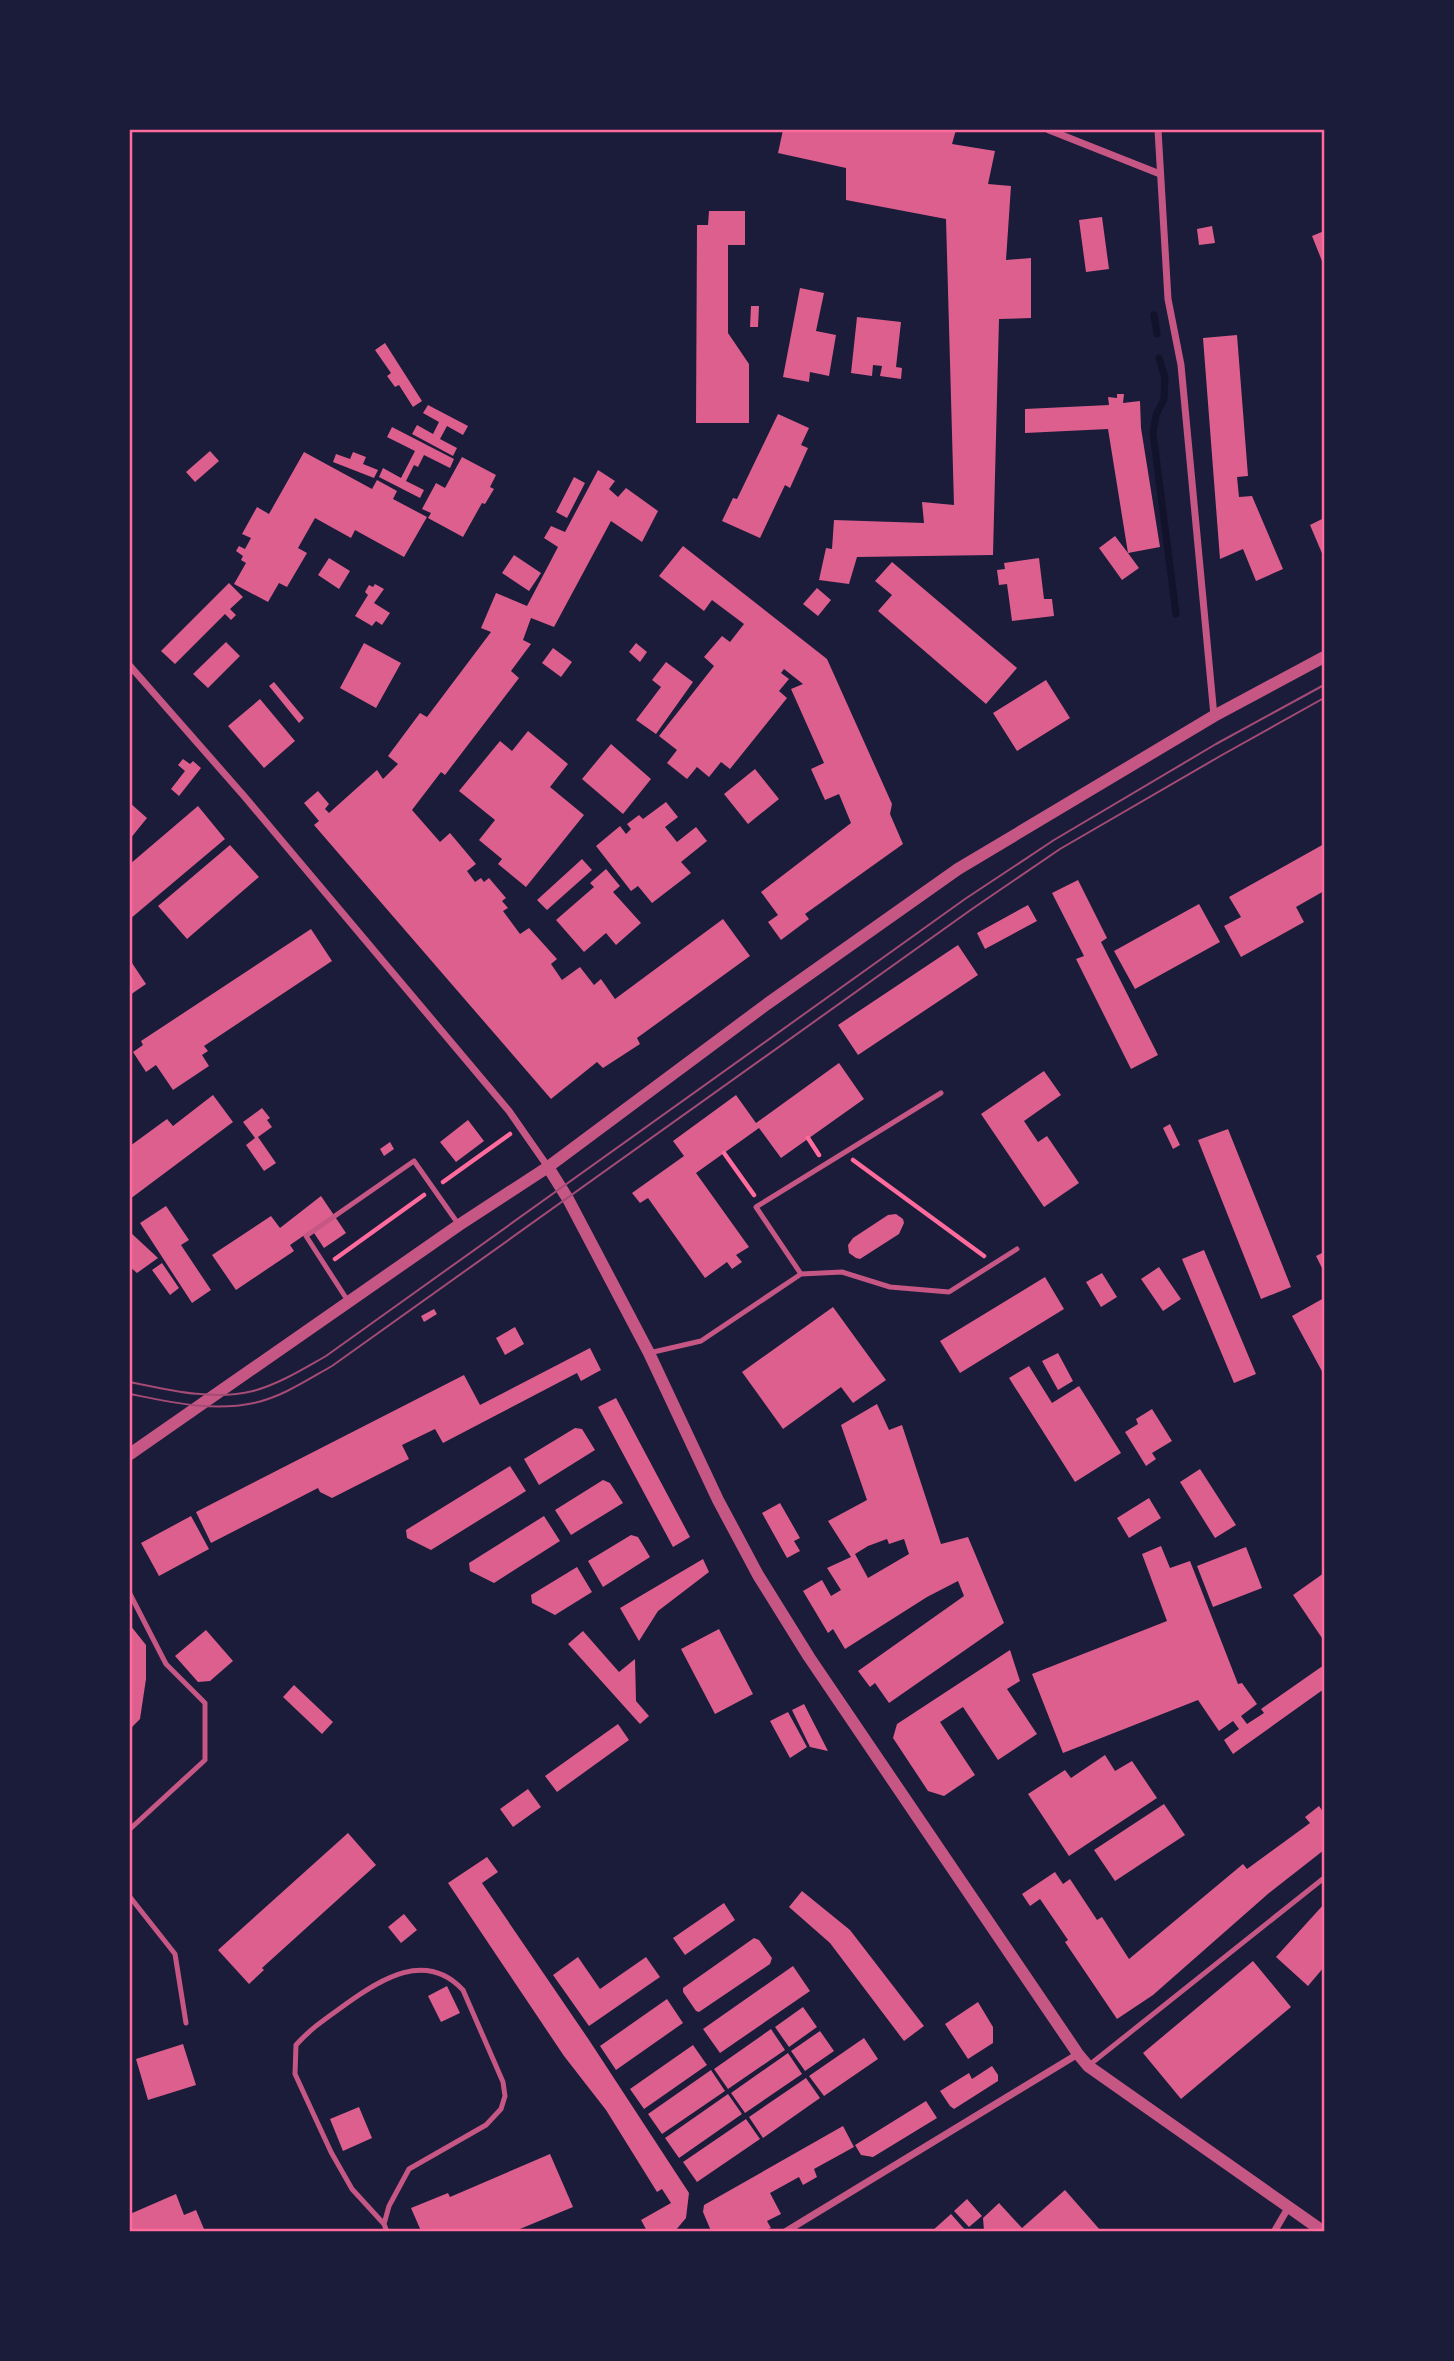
<svg xmlns="http://www.w3.org/2000/svg" width="1454" height="2361" viewBox="0 0 1454 2361" font-family="Helvetica,sans-serif">
<rect width="100%" height="100%" fill="#1b1b3a"/>
<g fill="none" stroke-linecap="round" stroke-linejoin="round">
<path stroke="#12122b" stroke-width="7" d="M1154 315 1157 334
M1159 358 1165 378 1164 399 1156 415 1153 433 1176 614"/>
</g>
<path fill="#dd5f8e" fill-rule="evenodd" d="M783 130H956L952 144 995 151 988 184 1011 186 1006 260 1031 258V318L999 319 993 555 857 557 849 584 819 580 826 548 832 549 834 520 924 523 922 502 954 505 946 219 846 200V168L778 153Z
M709 211H745V245H728V333L749 364V423H696L697 225H708Z
M1102 217 1109 269 1086 272 1079 220Z
M1212 226 1215 243 1199 245 1197 229Z
M1324 231V266L1312 236Z
M800 288 824 293 816 331 836 335 829 376 810 372 809 382 783 377Z
M751 306H759L758 327H750Z
M857 317 901 322 896 367 902 368 901 379 880 376 882 366 873 365 872 376 851 373Z
M1237 335 1248 476 1237 477 1239 497 1252 496 1283 569 1256 581 1243 549 1220 559 1203 338Z
M385 343 422 401 413 407 399 385 395 387 387 376 391 373 375 350Z
M1117 394H1124L1123 403 1140 401 1141 428 1160 547 1128 553 1139 568 1122 580 1099 548 1115 536 1128 553 1108 429 1025 433V409L1109 405 1108 397 1117 398Z
M428 405 468 426 463 435 447 426 440 439 457 448 453 456 412 434 417 425 433 434 439 422 423 413Z
M778 414 809 428 801 445 808 448 790 488 785 485 760 538 722 521 733 498 737 499Z
M392 427 454 459 450 468 424 455 418 467 414 465 406 481 424 490 420 498 379 477 383 468 401 478 415 451 387 437Z
M210 451 219 461 195 482 186 472Z
M304 452 372 489 377 480 397 491 393 499 427 517 404 557 355 530 351 538 315 518 298 548 307 553 287 587 279 583 268 602 234 584 246 563 241 560 243 556 236 551 239 546 245 549 251 538 242 534 257 507 269 514Z
M353 452 366 457 363 464 378 470 374 478 333 462 336 454 350 459Z
M462 457 496 475 490 487 494 489 485 504 482 503 463 537 428 518 431 513 422 509 436 483 445 488Z
M598 470 615 481 609 489 618 497 626 488 658 511 642 542 611 521 554 627 531 618 523 640 531 644 511 671 519 678 445 775 441 772 412 810 440 842 450 833 476 864 467 871 475 882 481 878 484 882 489 878 506 898 502 901 508 908 503 911 520 934 529 928 557 959 551 964 562 980 580 967 594 985 601 979 615 999 723 919 750 956 637 1038 640 1044 603 1068 597 1062 551 1099 314 825 319 821 304 803 318 791 329 804 325 809 329 813 377 770 383 779 398 764 388 756 420 713 427 717 491 632 481 628 496 593 527 606 558 547 544 538 551 526 565 532Z
M574 477 585 483 567 518 556 512Z
M1324 518V558L1310 525Z
M683 546 827 659 892 804 890 814 903 844 805 914 809 919 781 940 768 922 778 915 761 892 851 823 839 794 825 800 811 769 824 763 791 689 803 684 784 669 781 673 789 679 779 691 787 698 730 769 721 762 709 777 697 767 687 779 667 763 677 750 659 736 714 666 704 657 722 636 730 642 744 624 712 600 704 611 659 576Z
M514 555 541 573 529 591 502 573Z
M329 558 350 571 339 589 318 575Z
M1039 558 1044 599H1052L1054 616 1012 621 1007 584 999 585 997 570 1005 569 1004 563Z
M892 562 1017 668 986 704 878 611 892 595 875 581Z
M229 583 243 597 230 609 236 615 231 620 225 614 175 664 161 651Z
M375 584 384 589 374 603 390 613 382 625 376 621 372 626 355 616 368 595 365 592 369 585 373 587Z
M817 588 831 600 818 616 803 604Z
M226 642 240 656 208 688 193 674Z
M364 643 401 663 376 708 340 688Z
M636 643 647 652 640 662 629 652Z
M553 648 572 662 561 677 542 663Z
M666 662 693 682 656 734 636 720 661 687 652 680Z
M1046 680 1070 718 1017 751 993 713Z
M274 682 304 718 299 723 269 686Z
M260 699 295 741 264 768 228 726Z
M528 731 568 764 550 787 584 815 526 887 498 864 502 859 479 840 495 820 459 791 500 741 512 751Z
M611 744 651 779 623 814 582 779Z
M183 759 190 764 193 761 201 768 179 796 171 789 185 771 178 765Z
M755 769 779 799 748 824 724 794Z
M666 802 678 817 665 827 677 842 696 827 707 841 681 862 691 873 652 903 638 886 631 891 596 846 620 826 626 834 631 829 627 824 639 815 643 819Z
M130 803 147 818 130 839Z
M198 806 225 839 130 919V864Z
M1324 844V891L1296 907 1304 922 1241 957 1224 926 1241 917 1229 897Z
M230 845 259 877 187 939 158 906Z
M582 859 592 870 547 910 537 900Z
M606 869 620 886 613 892 641 923 616 945 606 933 584 952 556 920 594 887 590 883Z
M1078 880 1107 938 1101 942 1158 1055 1131 1069 1076 959 1084 956 1052 893Z
M1199 904 1220 942 1135 989 1114 951Z
M1028 905 1037 921 985 949 977 933Z
M311 929 332 961 204 1046 208 1051 202 1055 209 1066 173 1090 156 1065 146 1072 133 1052 143 1045 141 1041Z
M958 945 978 975 858 1055 838 1025Z
M130 960 146 984 130 995Z
M839 1063 864 1099 781 1158 759 1128 696 1173 749 1247 736 1255 742 1262 732 1269 727 1262 705 1278 648 1198 640 1203 632 1193 684 1156 673 1141 736 1095 756 1123Z
M1044 1071 1061 1095 1024 1121 1038 1142 1047 1136 1079 1183 1044 1207 981 1114Z
M213 1095 233 1122 130 1199V1146L167 1119 173 1126Z
M262 1108 270 1118 267 1120 272 1127 258 1137 276 1163 264 1171 246 1145 255 1138 243 1122Z
M468 1120 484 1141 456 1162 440 1142Z
M1170 1124 1180 1145 1173 1149 1163 1128Z
M1228 1129 1291 1287 1261 1299 1198 1140Z
M390 1142 394 1149 384 1156 380 1149Z
M321 1196 346 1233 324 1248 312 1230 290 1245 294 1251 236 1290 212 1255 271 1216 280 1228Z
M166 1206 189 1240 181 1245 211 1290 192 1303 140 1223Z
M896 1214 903 1219 904 1223 899 1234 860 1259 856 1258 849 1253 848 1245 853 1238 888 1215Z
M130 1232 158 1258 137 1273 130 1267Z
M1204 1250 1256 1374 1234 1383 1182 1259Z
M1324 1252V1272L1316 1256Z
M162 1263 179 1288 170 1295 152 1270Z
M1159 1267 1181 1299 1163 1311 1141 1279Z
M1102 1273 1117 1297 1101 1307 1086 1282Z
M1045 1277 1064 1309 960 1373 940 1341Z
M1324 1298V1375L1292 1316Z
M833 1307 886 1380 853 1403 841 1387 783 1429 742 1372Z
M434 1309 437 1314 424 1322 421 1316Z
M515 1327 524 1344 505 1355 496 1338Z
M590 1348 601 1370 581 1381 577 1373 443 1443 435 1429 402 1445 409 1459 332 1498 320 1492 318 1488 211 1543 196 1512 464 1375 480 1405Z
M1058 1353 1073 1381 1058 1390 1042 1361Z
M1029 1366 1052 1403 1079 1386 1121 1453 1075 1482 1009 1378Z
M616 1398 690 1537 673 1547 598 1407Z
M877 1404 889 1430 902 1425 941 1544 968 1537 1004 1623 889 1703 875 1683 870 1687 858 1671 964 1596 958 1581 927 1597 845 1649 833 1629 828 1633 803 1591 822 1580 831 1596 841 1590 827 1568 851 1557 828 1521 867 1500 841 1425ZM887 1539 889 1544 904 1539 909 1554 868 1578 855 1554 868 1546Z
M1152 1409 1172 1441 1152 1453 1156 1459 1146 1466 1125 1432 1138 1424 1136 1419Z
M575 1428 582 1429 595 1450 539 1485 524 1459Z
M510 1466 526 1491 431 1550 407 1538 406 1530Z
M1200 1469 1236 1525 1215 1538 1180 1482Z
M603 1480 610 1483 623 1503 571 1535 555 1510Z
M1149 1498 1161 1518 1129 1538 1117 1518Z
M780 1503 800 1538 794 1541 800 1551 787 1558 762 1513Z
M191 1516 209 1549 159 1576 141 1543Z
M544 1516 560 1541 494 1583 470 1571 469 1563Z
M631 1535 638 1537 650 1557 603 1587 588 1561Z
M1161 1546 1170 1568 1190 1561 1238 1684 1242 1683 1257 1704 1241 1716 1247 1724 1264 1713 1261 1709 1324 1665V1689L1233 1754 1224 1740 1239 1729 1233 1721 1219 1731 1198 1700 1063 1753 1032 1674 1167 1621 1142 1554Z
M1246 1547 1262 1588 1213 1607 1197 1566Z
M703 1559 709 1572 658 1611 639 1641 620 1608Z
M577 1567 592 1592 555 1615 532 1603 531 1595Z
M1324 1573V1641L1293 1595Z
M130 1625 146 1645V1679L140 1719 130 1729Z
M719 1629 753 1694 715 1714 681 1649Z
M206 1630 233 1661 210 1681 198 1682 175 1656Z
M583 1631 619 1672 635 1659 636 1701 649 1716 640 1724 568 1644Z
M1010 1650 1020 1681 1007 1689 1037 1734 998 1760 963 1707 940 1722 975 1775 944 1796 928 1791 893 1738 897 1724Z
M294 1685 333 1722 322 1734 283 1697Z
M804 1704 828 1751 810 1747 792 1710Z
M788 1712 807 1747 790 1758 770 1721Z
M618 1724 629 1740 557 1792 545 1776Z
M1105 1755 1115 1771 1132 1761 1157 1798 1069 1856 1028 1794 1065 1770 1071 1778Z
M528 1789 541 1807 513 1827 500 1809Z
M1164 1804 1185 1835 1115 1881 1094 1850Z
M1319 1806 1324 1813V1850L1269 1893 1153 1995 1117 2019 1065 1942 1068 1940 1040 1899 1030 1906 1022 1894 1055 1872 1063 1884 1070 1879 1097 1920 1102 1917 1129 1959 1243 1864 1247 1869 1310 1823 1305 1817Z
M348 1833 376 1865 262 1968 264 1970 249 1984 218 1950Z
M487 1857 498 1872 482 1883 589 2040 689 2193 686 2218 675 2231H647L641 2220 671 2203 662 2189 657 2192 606 2110 564 2056 448 1883Z
M802 1891 850 1930 924 2026 904 2041 830 1943 789 1907Z
M724 1903 735 1920 685 1955 673 1938Z
M1324 1904V1967L1308 1986 1276 1957Z
M404 1914 417 1930 401 1943 388 1927Z
M754 1938 759 1940 772 1958 770 1964 699 2012 696 2011 683 1992V1988Z
M578 1957 600 1989 646 1957 660 1977 589 2026 553 1975Z
M1253 1961 1291 2007 1181 2099 1143 2053Z
M793 1966 810 1991 720 2053 703 2029Z
M447 1986 460 2013 441 2022 428 1996Z
M667 1999 683 2023 616 2070 600 2046Z
M978 2002 993 2027V2043L968 2059 945 2024Z
M803 2007 817 2027 789 2047 775 2027Z
M771 2029 785 2050 728 2089 714 2069Z
M820 2031 834 2051 805 2071 791 2051Z
M864 2038 878 2059 824 2096 809 2076Z
M183 2044 196 2085 148 2100 136 2059Z
M693 2045 707 2065 644 2109 630 2089Z
M788 2053 802 2074 745 2113 731 2093Z
M992 2066 998 2075V2081L954 2109 950 2106 940 2091 969 2073 972 2079Z
M711 2070 725 2091 662 2134 648 2114Z
M806 2078 820 2098 763 2138 749 2117Z
M728 2094 742 2114 679 2158 665 2138Z
M926 2101 937 2118 873 2157 861 2155 855 2145Z
M359 2107 372 2138 343 2151 330 2119Z
M746 2119 760 2139 697 2182 683 2162Z
M843 2126 854 2147 814 2169 817 2177 803 2185 799 2177 770 2193 781 2214 767 2221 771 2228 763 2231H711L703 2212 704 2205Z
M550 2154 573 2207 515 2231H421L411 2208 448 2193 450 2197Z
M1065 2190 1101 2231H984L983 2218 999 2203 1022 2228Z
M176 2194 184 2215 196 2210 204 2229 196 2231H130V2214Z
M967 2199 982 2216 969 2227 954 2211Z
M951 2214 966 2231H932Z"/>
<g fill="none" stroke-linecap="round" stroke-linejoin="round">
<path stroke="#ff6b9d" stroke-width="4.5" d="M808 1138 819 1155
M724 1153 754 1195
M853 1160 984 1256
M443 1182 510 1134
M335 1259 424 1195"/>
<path stroke="#c65784" stroke-width="5" d="M801 1274 842 1272 890 1287 949 1292 1017 1249
M348 1301 306 1236 414 1161 459 1225
M649 1353 701 1341 801 1274 756 1207 941 1093
M130 1594 166 1664 205 1703V1760L130 1829
M130 1897 175 1954 186 2023
M1088 2066 1324 1878
M384 2224 389 2206 409 2169 486 2125 501 2109 505 2096 503 2082 463 1990C426 1950 381 1979 346 2004 328 2017 311 2028 296 2045L295 2074 331 2152 352 2189 384 2224 387 2232"/>
<path stroke="#c65784" stroke-width="7" d="M1049 130 1160 174
M1158 130 1168 299 1181 365 1214 716
M130 666 244 796 509 1111 548 1167
M785 2232 1078 2054
M1274 2232 1288 2208"/>
<path stroke="#c65784" stroke-width="12" d="M548 1167 568 1199 649 1353 718 1500 758 1575 809 1657 1078 2054 1088 2066 1324 2232
M130 1454 459 1225 548 1167 767 1004 958 869 1214 716 1324 657"/>
<path stroke="#a44b75" stroke-width="2" d="M130 1382C169 1390 213 1401 253 1391 279 1384 303 1369 326 1356L965 899 1054 840 1216 744 1324 685
M130 1394C170 1402 212 1412 254 1403 282 1397 307 1380 332 1366L972 909 1060 849 1222 755 1324 698"/>
</g>
<rect width="1454" height="2361" fill="none" stroke="#1b1b3a" stroke-width="262"/>
<rect x="131" y="131" width="1192" height="2099" fill="none" stroke="#ff6b9d" stroke-width="2.5"/>
</svg>
